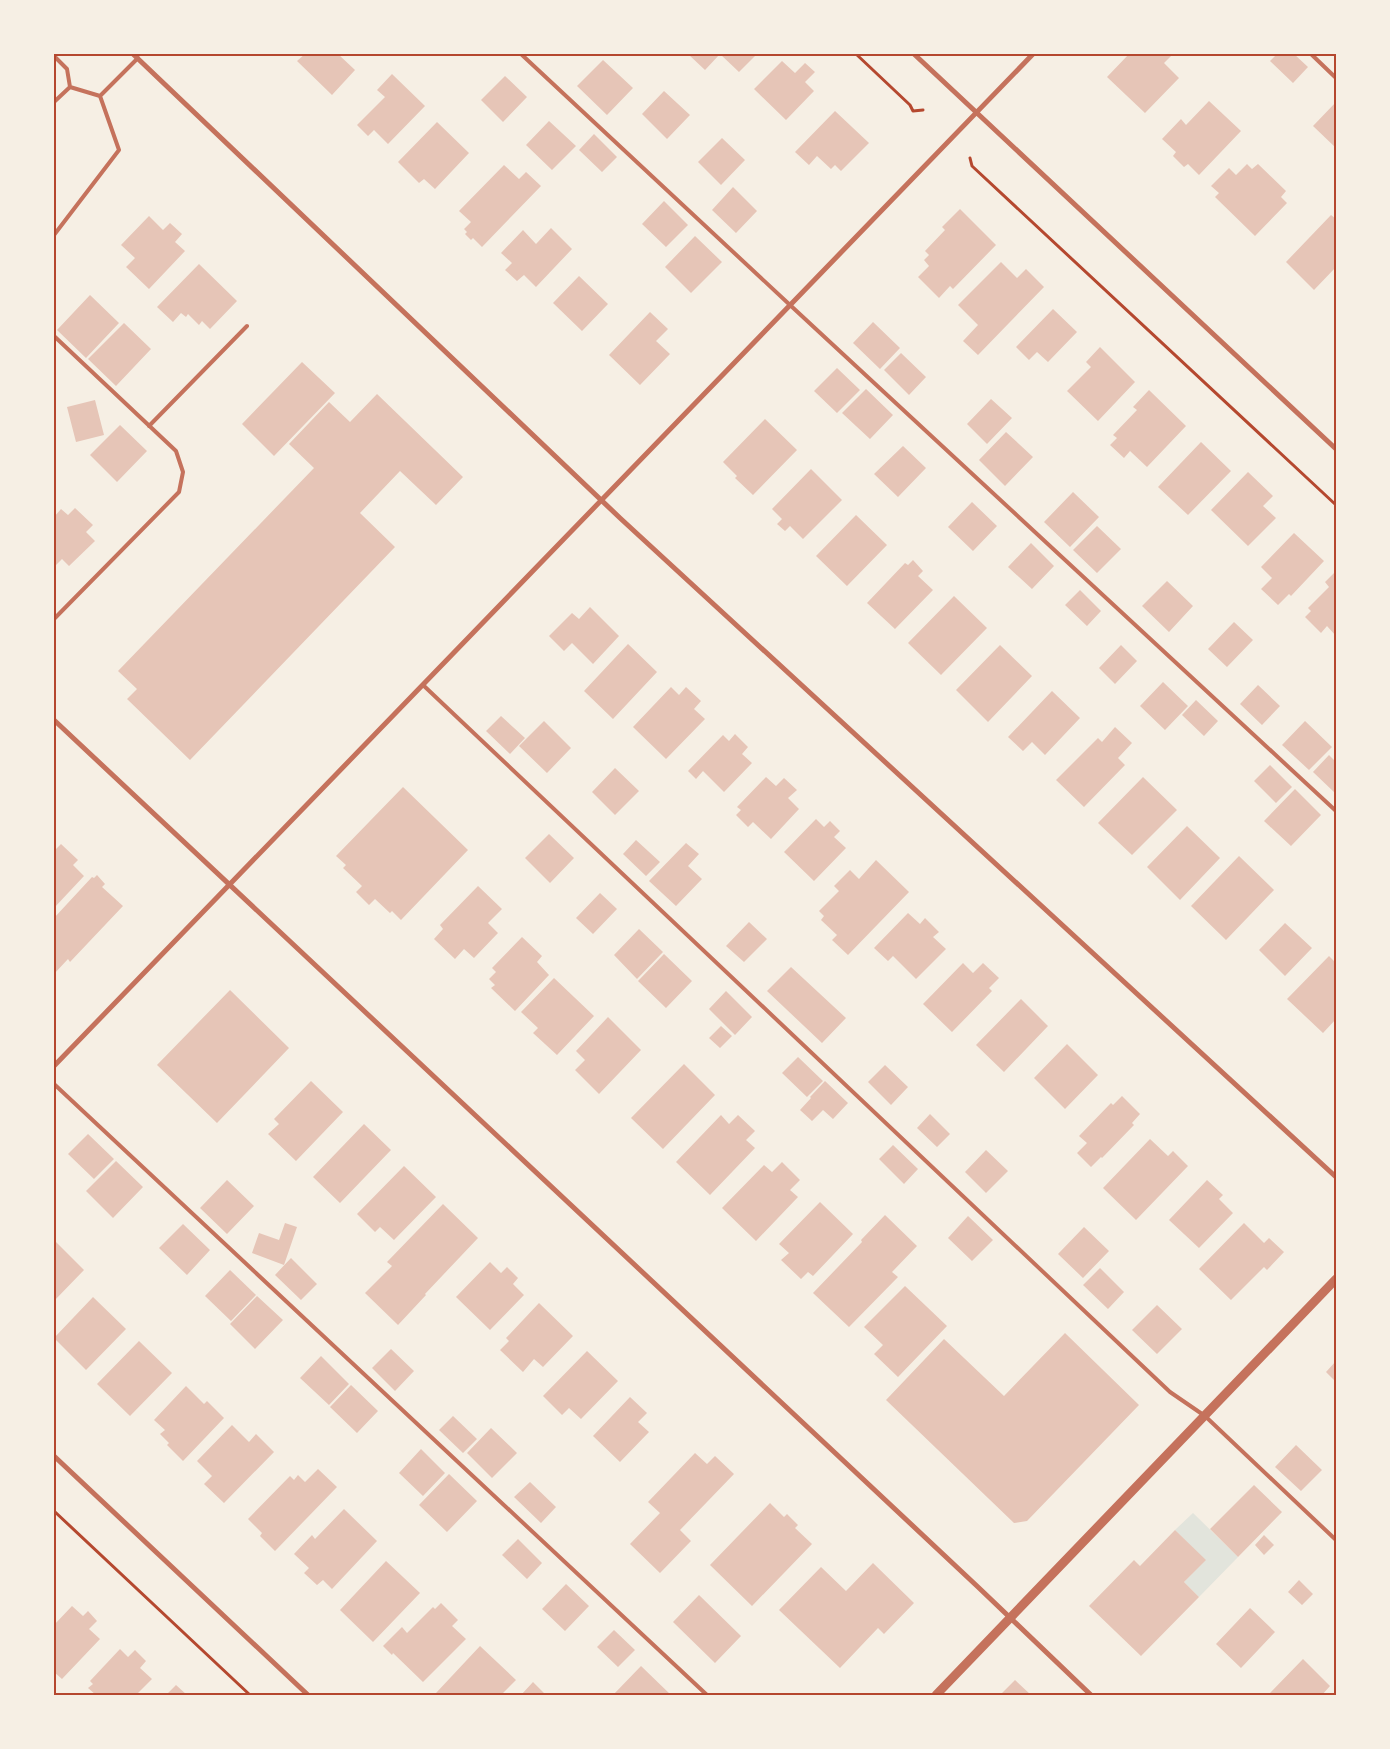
<svg xmlns="http://www.w3.org/2000/svg" width="1390" height="1749" viewBox="0 0 1390 1749" font-family="'Crimson Pro',serif">
<rect width="100%" height="100%" fill="#f6efe4"/>
<path fill="#e2e4dc" d="M1193 1513 1238 1557 1199 1597 1184 1582 1205 1560 1175 1530Z"/>
<path fill="#e6c5b7" d="M305 54H338L355 70 332 95 297 61Z
M688 54H757L739 72 720 54 705 70Z
M1129 54H1173L1164 63 1179 78 1145 113 1107 77Z
M1277 54H1294L1308 67 1293 83 1270 61Z
M603 60 633 88 607 115 577 86Z
M782 61 795 73 805 63 815 72 805 82 814 91 786 120 754 89Z
M392 74 425 106 388 144 374 130 368 136 357 125 385 97 377 90Z
M505 76 527 97 503 122 481 100Z
M664 91 690 115 667 139 642 114Z
M1209 101 1241 131 1199 175 1188 164 1184 167 1173 156 1176 152 1162 139 1181 119 1186 125Z
M1336 102V148L1313 126Z
M835 111 869 143 841 171 835 165 831 169 817 156 809 165 795 152Z
M549 121 576 146 552 170 526 145Z
M437 122 469 153 435 189 424 179 419 183 398 162Z
M594 134 617 157 602 172 579 150Z
M722 138 745 160 721 185 698 162Z
M1247 164 1252 169 1258 164 1286 191 1281 197 1287 203 1255 236 1215 197 1219 193 1211 186 1229 168 1236 175Z
M504 165 519 179 526 172 541 186 482 247 473 238 471 240 465 234 467 232 464 229 471 222 459 211Z
M733 187 757 211 736 233 712 210Z
M664 201 688 225 666 247 642 224Z
M960 209 996 245 953 289 950 286 939 298 918 277 929 266 924 260 929 255 925 251 945 230 942 227Z
M1331 215 1336 219V267L1314 290 1286 262Z
M149 216 163 230 170 223 182 234 175 242 185 251 149 289 126 267 135 258 121 245Z
M551 228 572 249 536 287 524 275 517 281 505 270 512 263 501 253 523 230 536 244Z
M695 236 722 262 691 293 665 267Z
M1001 262 1017 278 1026 269 1044 287 978 355 963 341 978 325 958 305Z
M199 264 237 301 210 329 202 321 199 325 188 314 186 317 181 313 173 322 157 307Z
M579 276 608 304 582 331 553 303Z
M90 295 119 323 86 358 57 330Z
M1053 309 1077 332 1048 362 1037 352 1029 360 1016 347Z
M650 312 668 329 656 341 670 354 640 385 609 355Z
M873 322 900 348 880 369 853 343Z
M124 323 151 349 116 386 88 359Z
M1100 347 1135 382 1098 421 1067 391 1091 367 1086 362Z
M901 353 926 377 909 395 884 370Z
M302 362 335 393 274 456 242 424Z
M837 368 860 390 837 413 814 391Z
M866 389 893 415 870 439 842 413Z
M1149 390 1186 426 1147 467 1130 451 1124 458 1110 445 1117 438 1113 435 1137 410 1133 407Z
M377 394 463 477 436 505 400 471 360 513 395 547 190 760 127 699 137 689 118 671 314 468 289 444 329 402 350 422Z
M991 399 1012 418 987 444 967 424Z
M95 400 104 435 76 442 67 407Z
M765 419 797 450 753 495 735 478 737 476 723 462Z
M120 425 147 451 117 482 90 455Z
M1006 432 1033 457 1005 486 979 460Z
M1201 442 1231 471 1188 515 1158 487Z
M903 446 926 468 898 497 874 474Z
M811 469 842 500 803 539 790 526 785 531 777 524 782 519 772 509Z
M1248 472 1273 496 1263 506 1276 518 1248 546 1211 510Z
M1073 492 1099 517 1070 547 1044 522Z
M972 502 997 526 973 551 948 527Z
M75 508 93 525 86 532 95 541 69 566 62 559 56 565 54 563V517L61 509 68 515Z
M856 515 887 545 847 586 816 556Z
M1097 526 1121 549 1097 573 1073 550Z
M1294 533 1324 561 1291 596 1289 594 1278 605 1261 589 1272 578 1261 567Z
M1031 543 1054 566 1032 589 1008 567Z
M913 560 923 571 918 576 933 590 895 629 867 603 905 563 908 565Z
M1336 571V636L1327 626 1321 633 1305 617 1311 611 1308 608 1329 587 1325 582Z
M1167 581 1193 606 1169 632 1142 606Z
M1080 590 1101 611 1087 626 1065 605Z
M954 596 987 628 941 675 908 643Z
M590 607 619 636 593 664 572 643 564 651 549 636 572 613 579 619Z
M1234 622 1253 640 1227 667 1208 649Z
M628 644 657 672 613 719 584 691Z
M1000 645 1032 676 988 722 956 690Z
M1121 645 1137 661 1115 684 1099 668Z
M1163 682 1188 706 1165 730 1140 706Z
M1258 685 1280 706 1262 725 1240 704Z
M671 687 679 695 686 687 701 701 694 709 705 719 666 759 633 727Z
M1052 691 1080 718 1045 755 1032 742 1023 751 1008 737Z
M1196 700 1218 721 1204 736 1182 715Z
M501 716 525 738 510 754 486 731Z
M544 721 571 748 547 773 519 746Z
M1305 721 1332 747 1309 770 1282 745Z
M1115 727 1132 743 1118 758 1125 765 1084 807 1056 780 1098 738 1102 742Z
M735 734 748 747 742 754 752 763 724 792 703 771 696 779 688 771 723 735 729 741Z
M1329 755 1336 762 1335 793 1313 772Z
M1270 765 1292 787 1276 803 1254 781Z
M615 768 639 791 615 815 592 792Z
M766 777 776 786 784 778 797 790 788 798 799 809 771 839 753 822 748 827 736 815 741 810 737 807Z
M1143 777 1177 810 1132 855 1098 823Z
M403 787 468 850 401 920 392 911 390 913 375 899 369 905 356 892 362 886 343 868 346 865 336 856Z
M1295 789 1321 815 1291 846 1264 821Z
M816 819 824 827 830 821 840 831 834 837 846 848 814 881 784 852Z
M1187 826 1220 858 1180 900 1147 867Z
M549 834 574 858 550 883 525 858Z
M636 840 660 862 646 876 623 854Z
M686 843 699 854 688 866 702 879 676 906 649 881Z
M61 844 78 860 73 865 84 876 54 908V847L56 849Z
M1239 856 1274 890 1226 940 1191 906Z
M876 860 909 892 848 955 832 940 837 935 821 920 824 916 819 911 839 891 834 886 850 870 859 879Z
M97 875 105 884 102 887 123 906 70 962 68 959 54 974V918L92 877 94 878Z
M478 886 502 909 488 923 498 933 474 958 464 949 455 959 434 939 443 929 440 925Z
M600 893 617 909 593 934 576 918Z
M908 913 920 924 925 918 939 932 933 937 946 949 916 979 893 956 888 961 874 948Z
M749 922 767 939 744 962 726 946Z
M1285 923 1312 948 1285 976 1259 950Z
M639 929 663 952 637 979 614 955Z
M522 937 542 956 537 962 549 975 515 1011 491 988 495 985 489 979 496 972 492 968Z
M664 954 692 981 666 1008 638 981Z
M1329 956 1336 963V1019L1323 1033 1287 999Z
M963 963 973 973 983 963 999 978 989 988 992 991 952 1032 923 1004Z
M791 967 846 1018 822 1043 767 991Z
M554 978 594 1016 557 1055 533 1033 538 1028 521 1012Z
M230 990 289 1048 217 1123 157 1065Z
M726 991 752 1017 735 1035 709 1009Z
M1021 999 1048 1026 1004 1072 976 1045Z
M608 1017 641 1050 599 1094 575 1070 585 1060 576 1051Z
M721 1026 732 1036 720 1048 709 1038Z
M1067 1044 1098 1075 1065 1109 1034 1078Z
M798 1057 823 1081 807 1097 782 1073Z
M684 1064 715 1095 663 1149 631 1118Z
M885 1065 908 1087 891 1105 868 1082Z
M311 1081 343 1112 296 1161 268 1134 279 1124 274 1119Z
M825 1081 848 1103 833 1119 823 1110 812 1121 800 1110 811 1098 810 1097Z
M1122 1096 1140 1114 1132 1123 1134 1125 1102 1158 1101 1157 1091 1167 1077 1153 1087 1143 1079 1136 1111 1103 1113 1105Z
M930 1114 950 1134 937 1147 917 1128Z
M721 1115 729 1124 738 1115 755 1131 746 1140 755 1148 710 1195 676 1162Z
M364 1124 391 1150 340 1203 313 1177Z
M88 1134 114 1159 94 1179 68 1154Z
M1150 1139 1168 1156 1173 1151 1188 1166 1136 1220 1103 1188Z
M893 1145 918 1169 904 1184 879 1159Z
M986 1150 1008 1171 986 1193 965 1172Z
M116 1161 143 1187 113 1218 86 1191Z
M782 1162 800 1180 790 1190 798 1197 756 1241 722 1208 764 1165 772 1172Z
M404 1166 436 1197 394 1240 380 1227 375 1232 357 1214Z
M227 1180 254 1206 227 1234 200 1208Z
M1207 1180 1223 1195 1219 1199 1233 1213 1199 1248 1169 1220Z
M820 1202 853 1234 813 1276 808 1272 801 1279 781 1260 789 1253 779 1244Z
M443 1204 478 1238 425 1294 426 1295 398 1325 365 1293 392 1266 387 1262Z
M885 1215 917 1246 892 1272 898 1277 849 1327 813 1293 862 1242 861 1240Z
M968 1216 993 1240 972 1261 948 1238Z
M285 1223 297 1227 284 1265 252 1253 259 1233 279 1240Z
M1244 1223 1264 1243 1269 1238 1284 1252 1267 1270 1264 1267 1231 1300 1199 1269Z
M183 1224 210 1250 187 1275 159 1248Z
M1084 1227 1109 1251 1083 1278 1058 1254Z
M54 1240 84 1270 54 1301Z
M291 1258 317 1284 301 1300 275 1275Z
M490 1262 501 1273 507 1267 518 1278 513 1284 524 1295 490 1330 456 1297Z
M1100 1268 1124 1292 1108 1309 1083 1285Z
M230 1270 256 1295 231 1321 205 1296Z
M905 1286 947 1326 898 1377 874 1354 883 1345 864 1327Z
M257 1296 283 1320 255 1349 230 1324Z
M93 1297 126 1329 86 1370 54 1338Z
M539 1303 573 1336 543 1367 534 1359 523 1372 500 1350 509 1341 506 1338Z
M1157 1305 1182 1329 1157 1354 1132 1330Z
M1065 1333 1139 1405 1027 1521 1014 1523 886 1400 944 1339 1004 1396Z
M139 1341 172 1373 130 1416 97 1384Z
M391 1349 414 1371 395 1391 372 1368Z
M587 1351 618 1381 581 1419 569 1408 562 1415 543 1396Z
M321 1356 349 1384 329 1405 300 1378Z
M1336 1361V1382L1326 1372Z
M351 1385 378 1411 357 1433 330 1407Z
M186 1386 204 1404 207 1401 224 1418 183 1461 167 1445 169 1443 160 1434 165 1430 154 1420Z
M630 1397 647 1413 638 1422 649 1432 620 1462 593 1436Z
M453 1416 477 1439 463 1453 439 1430Z
M232 1425 249 1442 256 1434 274 1452 224 1503 204 1484 212 1476 197 1461Z
M491 1428 517 1453 492 1478 467 1453Z
M1296 1445 1322 1470 1301 1491 1275 1467Z
M421 1449 445 1473 423 1496 399 1473Z
M695 1453 707 1464 715 1456 734 1474 680 1530 691 1541 660 1573 630 1544 660 1513 648 1502Z
M318 1469 337 1487 275 1551 260 1536 262 1533 248 1519 290 1476 294 1480 298 1475 305 1482Z
M449 1474 477 1501 447 1532 419 1505Z
M530 1482 556 1507 541 1523 514 1497Z
M1254 1485 1282 1512 1238 1557 1210 1529Z
M770 1503 784 1517 787 1514 798 1525 795 1528 812 1544 752 1606 710 1565Z
M344 1509 377 1541 332 1589 323 1580 317 1585 304 1573 309 1568 294 1554 312 1535 315 1539Z
M1175 1530 1206 1560 1184 1582 1199 1597 1141 1656 1089 1606 1134 1560 1140 1566Z
M1264 1535 1274 1545 1264 1555 1255 1545Z
M518 1539 542 1563 527 1579 502 1555Z
M386 1561 420 1593 373 1642 340 1610Z
M873 1563 914 1603 884 1634 878 1628 840 1668 779 1610 821 1567 846 1591Z
M1299 1580 1313 1594 1302 1605 1288 1592Z
M566 1584 589 1606 565 1631 542 1609Z
M699 1595 741 1636 715 1663 673 1622Z
M441 1603 458 1620 452 1626 466 1639 423 1682 393 1653 392 1655 383 1646 402 1627 407 1633 433 1607 435 1609Z
M72 1606 83 1616 88 1611 97 1621 89 1629 100 1639 62 1679 54 1672V1625Z
M1250 1608 1275 1632 1241 1668 1216 1644Z
M614 1630 635 1650 618 1667 597 1647Z
M480 1646 516 1680 501 1695H438L436 1693Z
M120 1649 128 1657 135 1650 146 1661 140 1668 152 1679 136 1695H96L88 1688 93 1684 90 1681Z
M1303 1659 1330 1686 1322 1695H1268Z
M641 1666 671 1695H613Z
M1015 1680 1031 1695H1000Z
M533 1682 546 1695H521Z
M176 1685 187 1695H166Z"/>
<g fill="none" stroke-linecap="round" stroke-linejoin="round">
<path stroke="#b5482f" stroke-width="3" d="M856 54 910 105 913 111 923 110
M970 158 972 166 1336 505
M54 1511 250 1695"/>
<path stroke="#c5725c" stroke-width="4" d="M521 54 790 305 1336 811
M1311 54 1336 78
M54 56 67 69 70 87
M100 96 138 58
M54 102 70 87 100 96 119 150 54 235
M54 336 176 451 183 472 179 492 54 619
M149 426 247 326
M423 685 1170 1392 1205 1416 1336 1540
M54 1084 707 1695"/>
<path stroke="#c5725c" stroke-width="5" d="M133 54 620 518 1336 1177
M914 54 1336 449
M54 720 978 1587 1091 1695
M54 1066 1033 54
M54 1456 308 1695"/>
<path stroke="#c5725c" stroke-width="9" d="M936 1695 1336 1279"/>
</g>
<rect width="1390" height="1749" fill="none" stroke="#f6efe4" stroke-width="110"/>
<rect x="55" y="55" width="1280" height="1639" fill="none" stroke="#b5482f" stroke-width="2"/>
</svg>
